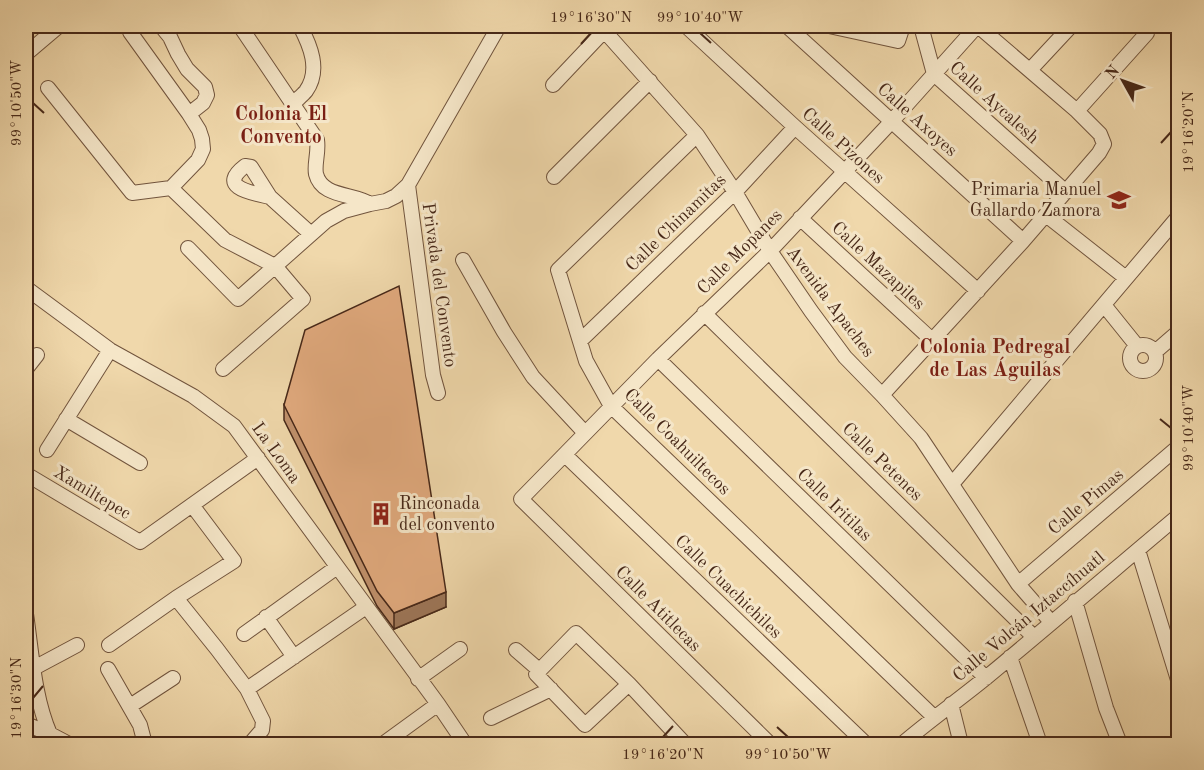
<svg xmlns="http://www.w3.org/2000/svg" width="1204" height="770" viewBox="0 0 1204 770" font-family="'Old Standard TT',serif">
<rect width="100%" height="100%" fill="#f0d8ab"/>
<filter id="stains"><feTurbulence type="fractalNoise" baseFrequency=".00333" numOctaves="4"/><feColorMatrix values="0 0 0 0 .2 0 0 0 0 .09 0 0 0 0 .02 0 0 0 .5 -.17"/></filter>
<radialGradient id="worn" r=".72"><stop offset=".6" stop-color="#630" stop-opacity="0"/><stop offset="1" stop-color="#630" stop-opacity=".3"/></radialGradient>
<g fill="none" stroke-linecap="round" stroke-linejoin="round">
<g stroke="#71543d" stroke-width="16">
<path id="minor" d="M161 26 170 37 178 54 187 69 205 87 207 95 203 103 189 114
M240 26 317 140C319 152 314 164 316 174 322 198 354 193 370 204
M600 26 697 135 735 192 770 251 811 311 845 357 882 395 921 438 1018 584 1051 622
M686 26 795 127 978 291
M787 26 1023 241
M829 26 898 41 903 26
M921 26 934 74 1066 192
M26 54 59 26
M1030 70 1071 26
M553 85 605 30
M48 88 132 193 171 188 198 160 203 149 202 139 199 130 189 114 130 32 138 26
M292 105C296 100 302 96 306 91 321 70 310 45 300 26
M1077 111 1147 33
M697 135 558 270 586 361 611 406 934 717
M554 177 650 81
M171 188 225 240 275 266 303 299 223 369
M270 197C253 193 216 188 245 166L251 167 270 197 311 234
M1046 215 1126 278
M800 218 932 340
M188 248 238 299 326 221 344 211 370 204 386 201 396 196 408 185
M463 260 504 332 533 377 585 433
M26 288 110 350 193 396 234 426 438 704 465 744
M1104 305 1137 346
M704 313 1034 637
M580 341 735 192 795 127
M1130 358a13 13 0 1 1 26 0a13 13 0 1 1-26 0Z
M1155 352 1178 332
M658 359 986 678
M26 369 37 355
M438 393 433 375 408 185 499 26
M882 395 1023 241 1099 153 1104 144 1100 134 1077 111 978 26
M66 419 140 463
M47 450 110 350
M565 455 866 744
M26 474 140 542 258 458
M952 484 1178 217
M1138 550 1178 680
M1018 584 1178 447
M176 598 217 649 247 689 263 721 262 730 250 744
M1075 601 1106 708 1120 744
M26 614C32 654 34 697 50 734
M266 617 294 657
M244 634 337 567
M109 645 176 598 234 561 192 505
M516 650 539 670
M1010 657 1040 744
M34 668 77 645
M108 669 140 725 145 744
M418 679 460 649
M629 684 585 725 536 674 576 633 629 684 685 744
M247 689 366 607
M951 704 961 744
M130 706 173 678
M491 718 551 689
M26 724 50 734 69 744
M383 744 438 704
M770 744 521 499 658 359 770 251 892 121 977 26
M902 744C930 720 960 699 988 676 1052 623 1115 569 1178 516"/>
</g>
<use href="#minor" stroke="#f5e6c8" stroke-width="14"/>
</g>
<path fill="#c1916c" stroke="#472818" stroke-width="1.5" d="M284 405 446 607 394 629 377 606 284 420Z"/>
<path fill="#9d7658" stroke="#472818" stroke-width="1.5" d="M446 592V607L394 629V613Z"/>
<path fill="#e0a97d" stroke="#472818" stroke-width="1.5" d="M399 286 446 592 394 613 377 591 284 405 305 330Z"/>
<path fill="none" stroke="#472818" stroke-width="2" d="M700 33 711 43M581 44 591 33M33 103 44 113M1161 143 1171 132M1160 419 1171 428M33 698 43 686M777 727 788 737M663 737 673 726"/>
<defs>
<g id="school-bare" transform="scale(1.8)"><path d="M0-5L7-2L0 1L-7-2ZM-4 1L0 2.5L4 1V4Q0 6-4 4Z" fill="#8f2418" stroke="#f5e6c8" stroke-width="2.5" paint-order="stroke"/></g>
<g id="building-bare" transform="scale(1.8)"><path d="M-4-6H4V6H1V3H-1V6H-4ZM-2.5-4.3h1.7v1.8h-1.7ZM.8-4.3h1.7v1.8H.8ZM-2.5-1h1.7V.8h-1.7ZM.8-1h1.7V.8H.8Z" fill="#8f2418" stroke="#f5e6c8" stroke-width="2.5" paint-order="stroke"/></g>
</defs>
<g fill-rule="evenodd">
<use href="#school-bare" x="1119" y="200"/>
<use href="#building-bare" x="381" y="514"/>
</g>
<g text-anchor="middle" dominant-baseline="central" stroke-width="6" stroke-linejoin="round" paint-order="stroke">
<g font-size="18" fill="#472818" stroke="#f5e6c8">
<text transform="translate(994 103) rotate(42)">Calle Aycalesh</text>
<text transform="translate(917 120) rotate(42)">Calle Axoyes</text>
<text transform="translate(843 146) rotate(42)">Calle Pizones</text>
<text transform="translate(676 223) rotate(-44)">Calle Chinamitas</text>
<text transform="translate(740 252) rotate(-45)">Calle Mopanes</text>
<text transform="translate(878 266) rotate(43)">Calle Mazapiles</text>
<text transform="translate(439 285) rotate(82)">Privada del Convento</text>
<text transform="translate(830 302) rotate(53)">Avenida Apaches</text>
<text transform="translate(677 442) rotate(45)">Calle Coahuiltecos</text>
<text transform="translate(276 453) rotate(54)">La Loma</text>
<text transform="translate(882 462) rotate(44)">Calle Petenes</text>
<text transform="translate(92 493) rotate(31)">Xamiltepec</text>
<text transform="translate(1086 502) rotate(-40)">Calle Pimas</text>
<text transform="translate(834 505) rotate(44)">Calle Iritilas</text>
<text transform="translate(728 587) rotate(44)">Calle Cuachichiles</text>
<text transform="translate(658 609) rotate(45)">Calle Atitlecas</text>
<text transform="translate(1029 617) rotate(-40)">Calle Volcán Iztaccíhuatl</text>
</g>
<g font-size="18" fill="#472818" stroke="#f5e6c8" text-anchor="end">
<text x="1101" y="190">Primaria Manuel<tspan x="1101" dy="21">Gallardo Zamora</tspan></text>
<text x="399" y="504" text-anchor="start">Rinconada<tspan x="399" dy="21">del convento</tspan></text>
</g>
<g font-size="20" font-weight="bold" fill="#7a1f14" stroke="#f5e6c8">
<text x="281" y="115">Colonia El<tspan x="281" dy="23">Convento</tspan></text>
<text x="995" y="348">Colonia Pedregal<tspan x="995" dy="23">de Las Águilas</tspan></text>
</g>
</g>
<rect width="1204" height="770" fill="none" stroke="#f0d8ab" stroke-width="66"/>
<g transform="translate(1123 81) rotate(310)" stroke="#f5e6c8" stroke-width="4.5" paint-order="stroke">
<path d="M0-4.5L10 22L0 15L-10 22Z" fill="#472818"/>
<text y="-9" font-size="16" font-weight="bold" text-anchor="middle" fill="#472818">N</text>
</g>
<rect x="33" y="33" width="1138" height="704" fill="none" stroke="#472818" stroke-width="2"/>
<g font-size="15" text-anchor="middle" fill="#472818">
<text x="591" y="22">19°16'30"N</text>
<text x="700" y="22">99°10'40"W</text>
<text transform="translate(16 103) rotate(-90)" y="5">99°10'50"W</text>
<text transform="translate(1188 132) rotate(-90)" y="5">19°16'20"N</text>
<text transform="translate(1188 428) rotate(-90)" y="5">99°10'40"W</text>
<text transform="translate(16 698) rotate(-90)" y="5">19°16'30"N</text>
<text x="663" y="759">19°16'20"N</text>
<text x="788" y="759">99°10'50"W</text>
</g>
<rect width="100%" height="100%" filter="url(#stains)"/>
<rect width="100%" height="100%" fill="url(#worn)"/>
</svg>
